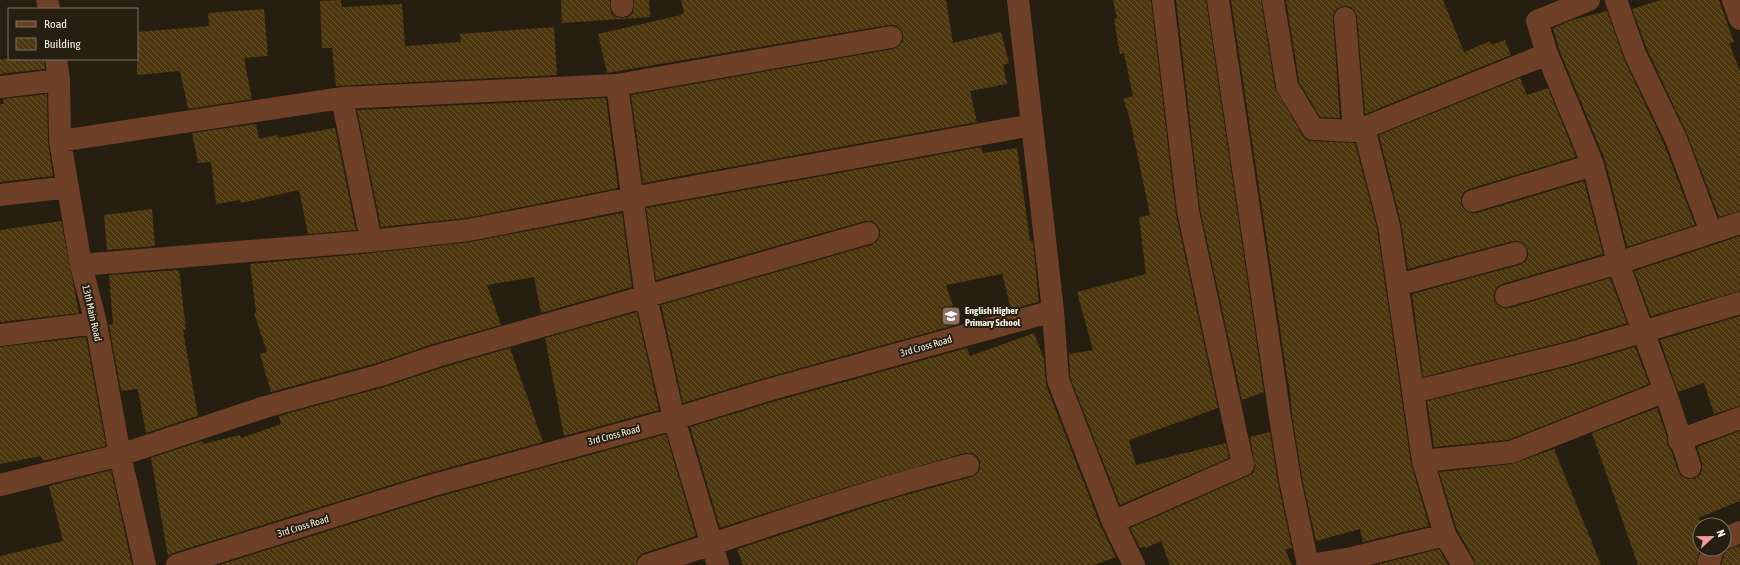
<svg xmlns="http://www.w3.org/2000/svg" width="1740" height="565" viewBox="0 0 1740 565" font-family="'Asap Condensed',sans-serif">
<defs>
<pattern id="building-back-hatch" width="6" height="6" patternUnits="userSpaceOnUse"><rect width="6" height="6" fill="#4c370e"/><path d="M-1 5l2 2M0 0l6 6M5-1l2 2" fill="none" stroke="#675431"/></pattern>
</defs>
<rect width="100%" height="100%" fill="#261e11"/>
<path fill="url(#building-back-hatch)" d="M341 0 342 7 402 4 405 46 461 42 460 34 554 27 557 75 336 86 332 48H322L320 1Z
M561 0H610L611 13 616 17 622 18 628 17 633 13 634 0H649L650 17 562 23Z
M681 0H946L953 43 1001 32 1009 63 1003 65 1007 84 970 91 977 122 643 183 631 95 893 49 899 46 903 41V34L900 29 895 25H889L607 73 598 34 681 15V14L684 13Z
M1113 0H1151L1176 214 1218 408 1129 440 1136 465 1226 443 1229 458 1120 505 1070 377 1069 354 1093 350 1077 292 1146 274 1139 217 1150 215 1129 115 1123 99 1133 96 1124 53 1120 54 1114 19 1117 18Z
M1176 0H1206L1264 392 1242 400 1200 209Z
M1231 0H1261L1275 88 1303 136 1307 140 1312 141 1355 143 1377 228 1411 463 1429 526 1363 542 1360 529 1316 541 1302 478 1292 415 1289 383H1288Z
M1286 0H1443L1464 52 1490 41 1491 45 1505 40 1511 55 1365 114 1357 17 1355 11 1351 7 1344 6 1338 8 1334 12 1333 19 1340 118 1320 117 1299 82Z
M1661 0H1719L1734 42 1729 43 1740 71V211L1719 217 1687 134 1647 49 1632 9Z
M264 9 268 56 244 58 252 99 188 109 180 71 137 75V32L209 26 208 13Z
M1607 11 1624 59 1664 144 1695 225 1627 247 1605 160 1560 52 1553 28 1572 20Z
M0 59H44L45 69 0 74Z
M1520 78 1527 95 1548 88 1576 157 1469 189 1464 192 1461 198V205L1465 210 1470 213H1477L1584 181 1603 254 1502 284 1497 287 1494 293V300L1498 305 1503 308H1510L1610 278 1627 323 1564 342 1423 377 1412 294 1519 265 1525 262 1528 257V250L1524 244 1519 241H1513L1408 269 1401 223 1379 135Z
M47 94 48 141 53 176 0 182V104H4L3 99Z
M606 98 618 188 467 218 381 227 357 110Z
M256 124 259 139 277 135 278 138 335 128 356 230 308 234 299 190 241 203 240 200 216 204 211 162 198 163 192 133Z
M981 147 983 153 1017 148 1030 241H1033L1039 302 1011 309 1002 274 946 285 959 324 765 378 683 403 661 305 871 245 877 241 880 236V230L876 224 871 221H865L656 280 646 208Z
M152 209 155 246 107 250 104 215Z
M622 213 632 287 541 313 534 277 487 285 501 325 433 344 377 363 271 392 260 354 267 352 254 313 256 312 250 264 372 253 470 242Z
M61 221 79 313 0 322V230Z
M1740 236V291L1651 316 1634 271Z
M179 270 186 330H183L198 416 146 433 138 389 121 391 109 325 113 324 109 275Z
M637 312 659 410 564 436 545 338Z
M1740 316V406L1714 414 1704 383 1678 392 1660 340Z
M1034 333 1044 359 1046 385 1101 527 1116 557 1094 565H743L737 549 891 499 971 477 976 474 980 469V461L977 456 972 453H965L844 488 720 528 690 427 772 402 967 348 970 356Z
M86 337 106 446 43 461 41 456 0 464V347Z
M1635 347 1649 384 1508 440 1434 447 1427 401 1570 366Z
M510 348 543 442 426 474 173 553 168 556 151 458 202 441 203 444 240 435 241 438 281 424 279 416 384 387 441 368Z
M1657 408 1667 437V444L1671 450 1678 471 1681 476 1687 479H1694L1700 475 1702 470V463L1697 447 1740 431V501L1698 518 1708 525H1700V549L1696 565H1638L1592 433Z
M1270 432 1278 483 1292 548 1285 550 1292 565H1170L1161 541 1145 548V547L1140 548 1130 528 1248 476 1253 473 1255 468 1250 437Z
M666 434 696 536 644 553 638 557 636 565H219L434 498Z
M1554 449 1601 565H1475L1474 559 1457 530 1439 472 1512 464Z
M111 470 132 565H0V556L63 541 49 486Z
M1738 546 1740 547V565H1721L1725 551Z
M1439 549 1448 565H1376Z"/>
<g fill="none" stroke-linecap="round" stroke-linejoin="round">
<path stroke="#6e4027" stroke-width="22" d="M47 0 49 9
M622 0V6
M1018 0 1053 311 1058 380 1113 522 1134 565
M1218 0 1280 417 1290 480 1308 565
M1273 0 1287 86 1313 129 1354 131 1364 128
M1616 0 1635 54 1676 139 1711 232
M1733 0 1740 19
M1345 18 1354 131
M1547 54 1593 165 1618 263 1665 391 1690 467
M56 59 59 80 60 141 81 265 96 323 120 455 145 565
M617 85 646 297 674 419 718 565
M0 87 59 80
M60 141 342 98 617 85 891 37
M0 195 68 187
M1473 201 1593 165
M371 241 469 230 632 198 1032 125
M81 265 371 241 342 98
M1398 285 1516 253
M1506 296 1618 263 1740 223
M0 335 96 323
M1413 392 1567 354 1740 303
M1679 440 1740 418
M1423 461 1511 452 1665 391
M0 485 120 455 265 407 381 375 437 356 868 233
M1113 522 1243 465 1188 211 1163 0
M1724 539 1740 532
M177 565 430 486 674 419 768 390 1053 311
M648 565C755 531 860 492 968 465
M1309 565 1352 558 1445 535
M1463 565 1445 535 1423 461 1389 226 1364 128 1547 54 1537 21 1589 0
M1708 565 1713 549"/>
</g>
<defs>
<g id="school-square" transform="scale(1)"><rect x="-9" y="-9" width="18" height="18" rx="4" fill="#8d6e63" stroke="#261e11"/><path d="M0-5L7-2L0 1L-7-2ZM-4 1L0 2.5L4 1V4Q0 6-4 4Z" fill="#fff"/></g>
</defs>
<g fill-rule="evenodd">
<use href="#school-square" x="951" y="316"/>
</g>
<g text-anchor="middle" dominant-baseline="central" stroke-width="4" stroke-linejoin="round" paint-order="stroke">
<g font-size="10" font-weight="bold" fill="#f8f3ea" stroke="#261e11" text-anchor="start">
<text x="965" y="310">English Higher<tspan x="965" dy="12">Primary School</tspan></text>
</g>
<g font-size="10" fill="#f8f3ea" stroke="#261e11">
<text transform="translate(92 313) rotate(77)">13th Main Road</text>
<text transform="translate(926 346) rotate(-16)">3rd Cross Road</text>
<text transform="translate(614 435) rotate(-15)">3rd Cross Road</text>
<text transform="translate(303 526) rotate(-17)">3rd Cross Road</text>
</g>
</g>
<rect x="8" y="8" width="130" height="52" fill="#261e11" stroke="#7a7368"/>
<rect x="16" y="21" width="20" height="6" fill="#6e4027" stroke="#7a7368"/>
<text x="44" y="28" font-size="12" fill="#f8f3ea">Road</text>
<rect x="16" y="38" width="20" height="12" fill="url(#building-back-hatch)" stroke="#7a7368"/>
<text x="44" y="48" font-size="12" fill="#f8f3ea">Building</text>
<g transform="translate(1712 537) rotate(68)"><circle r="19" fill="#261e11" stroke="#7a7368"/>
<path d="M0-3L7 15L0 10L-7 15Z" fill="#f49aa3"/>
<text y="-6" font-size="11" font-weight="bold" text-anchor="middle" fill="#f8f3ea">N</text>
</g>
</svg>
